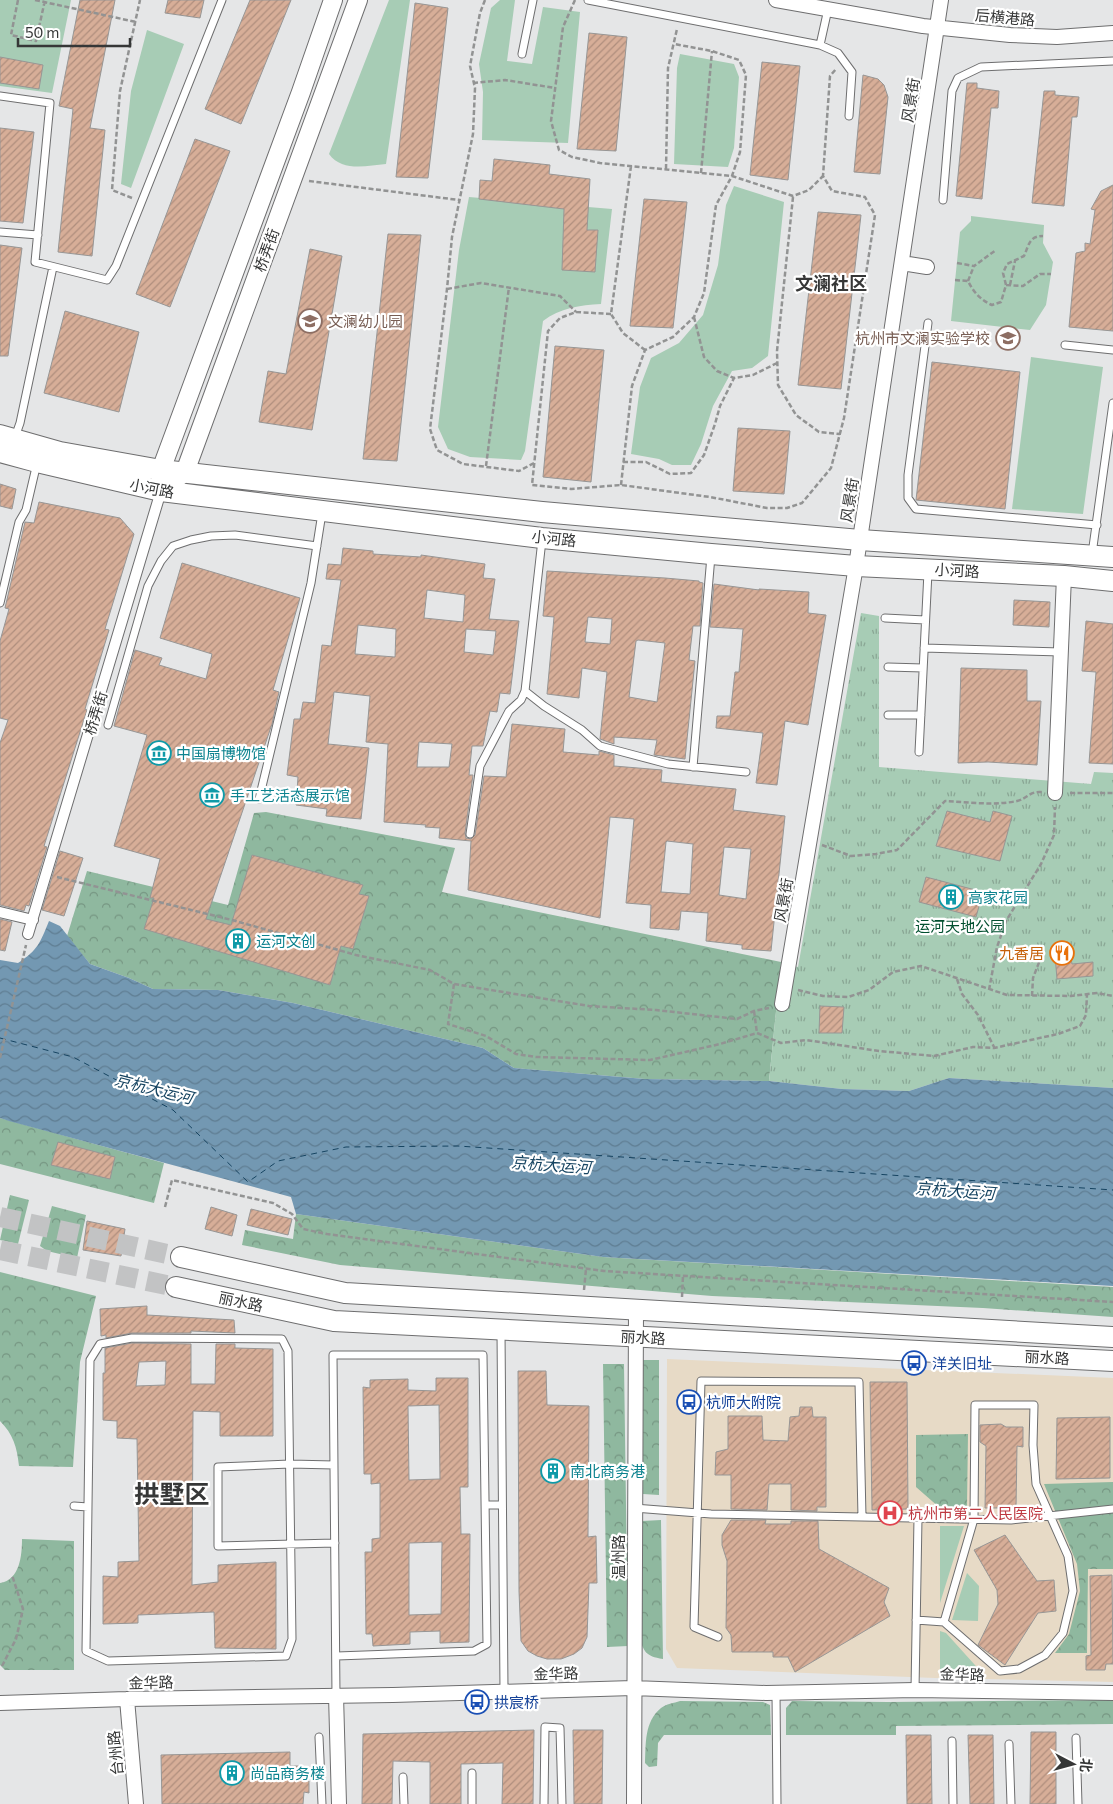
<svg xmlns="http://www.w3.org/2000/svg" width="1113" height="1804" viewBox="0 0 1113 1804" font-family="Commissioner,'Noto Sans SC',sans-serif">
<defs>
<pattern id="forest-crowns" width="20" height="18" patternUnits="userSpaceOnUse" patternTransform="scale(1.25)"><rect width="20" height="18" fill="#8fb89f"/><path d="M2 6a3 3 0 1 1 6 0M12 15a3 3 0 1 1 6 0" fill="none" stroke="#769682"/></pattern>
<pattern id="park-tufts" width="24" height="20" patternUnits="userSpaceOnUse" patternTransform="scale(1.25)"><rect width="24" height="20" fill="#a7ccb5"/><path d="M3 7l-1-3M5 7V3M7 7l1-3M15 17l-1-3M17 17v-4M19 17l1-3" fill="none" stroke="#89a694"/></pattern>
<pattern id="water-waves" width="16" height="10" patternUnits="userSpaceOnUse" patternTransform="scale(1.25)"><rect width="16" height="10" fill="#7398b2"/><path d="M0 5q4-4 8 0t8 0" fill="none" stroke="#5f7d92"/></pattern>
<pattern id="building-hatch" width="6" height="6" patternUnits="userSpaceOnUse" patternTransform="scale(1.25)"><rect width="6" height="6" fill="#d7ae98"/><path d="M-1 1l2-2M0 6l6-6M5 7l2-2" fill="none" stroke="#af8e7d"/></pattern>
</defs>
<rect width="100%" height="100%" fill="#e5e6e7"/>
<path fill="#e7dac6" d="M667 1359 1113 1378V1682L935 1678 677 1668 666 1649Z"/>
<path fill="#a7ccb5" d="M0 0H71L52 93 0 86Z
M389 0H410L386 164C366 166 342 172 329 154Z
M500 0H515L507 61 532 64 543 7 580 12 568 143 482 140 483 92 479 64 491 8Z
M147 30 184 44 131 188 121 184 131 91Z
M680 54 734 64 739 77 734 148 728 167 674 164 677 68Z
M734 186 784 202 768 356 752 368 732 371 713 406 701 444 691 465H672L659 459 631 454 640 387 651 358 679 343 703 315 718 265 726 205Z
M469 197 612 209 601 304C580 305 560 308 543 321L525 451 521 460 470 457 448 449 438 427 459 250Z
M971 216 1044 225 1043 243 1053 262 1046 305 1030 330 951 321 960 232 971 221Z
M1031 357 1103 367 1083 514 1012 509Z
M940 1526H964L940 1603Z
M967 1573 979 1586 978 1621 952 1620Z
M940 1631 946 1633 984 1675 940 1673Z"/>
<path fill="url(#forest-crowns)" d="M266 812 455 848 442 892 781 962 769 1081 645 1079 514 1068 483 1048 293 1003 218 990 153 989 129 978 90 964 67 936 87 871 228 905 254 813Z
M0 1118 164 1163 154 1203 0 1164Z
M10 1195 29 1200 18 1244 0 1240Z
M52 1206 86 1215 77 1258 47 1251 40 1246Z
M296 1214 603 1257 1113 1287V1317L983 1308 712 1296 340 1265 242 1245 245 1230 293 1239Z
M0 1272 96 1296 80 1362 73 1467 19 1466C17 1447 13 1434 0 1421Z
M642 1360H659V1495L643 1494Z
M603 1364H624L628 1646 607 1647Z
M968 1434 967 1508H940L916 1487V1435Z
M1113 1482V1569H1088L1087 1653H1055L1069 1634 1080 1591 1077 1564 1044 1484Z
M661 1520 663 1659C645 1656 644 1652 639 1636L642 1521Z
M22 1539 74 1541V1670H5L0 1665V1583C20 1580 22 1555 22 1539Z
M1113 1700V1724L896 1726V1735H786V1708L792 1701 888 1702Z
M680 1701 763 1702 770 1705 771 1735H664L658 1743 657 1766 649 1767 645 1763C646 1744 644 1722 661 1708 666 1704 674 1703 680 1701Z"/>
<path fill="url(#park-tufts)" d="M861 613 879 616V767L1091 784 1094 772 1113 773V1088L949 1078 909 1091 842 1089 769 1081 781 962 798 967Z"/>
<path fill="url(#water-waves)" d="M49 921 60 926 90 964 129 978 153 989 218 990 293 1003 483 1048 514 1068 645 1079 769 1081 842 1089 909 1091 949 1078 1113 1088V1286L603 1257 296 1214 291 1197 9 1121 0 1118V960L18 963C38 950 40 943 49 921Z"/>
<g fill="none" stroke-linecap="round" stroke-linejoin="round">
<path stroke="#164461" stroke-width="1" stroke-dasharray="6 5" stroke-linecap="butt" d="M0 1038 73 1057 173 1110 248 1182 278 1161 346 1147 458 1146 1113 1190"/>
</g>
<path fill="url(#building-hatch)" stroke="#979695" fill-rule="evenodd" d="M80 0H115L90 128 105 130 92 256 58 252 73 109 59 106Z
M168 0H204L200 18 165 13Z
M250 0H291L241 124 205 109Z
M415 3 448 8 428 178 396 177Z
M589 33 627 37 616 151 577 149Z
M0 57 43 65 39 89 0 83Z
M762 62 800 66 788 180 750 175Z
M863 75 878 79 884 85 888 97 880 174 854 172Z
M967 83H977V88L999 91 998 108H991L982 199 956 196Z
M1044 91H1055V95L1079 97 1077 117H1072L1064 206 1032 203Z
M0 128 34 132 23 223 0 221Z
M195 139 230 151 170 307 136 294Z
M494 159 550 165 549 174 590 179 587 230H598L595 272 562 270 564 209 479 199 480 180 492 181Z
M1113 185V331L1069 327 1076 253 1085 251V243L1090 244 1095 210 1091 209 1101 191Z
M644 199 687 202 673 328 630 326Z
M818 212 861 215 841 389 798 385Z
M388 234 421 235 397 461 363 459Z
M0 245 22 248 8 356H0Z
M310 249 342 256 312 430 259 422 268 371 286 374Z
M65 311 139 332 119 412 44 393Z
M555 346 604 350 591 482 543 477Z
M932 362 1020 372 1005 509 916 500Z
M738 428 790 431 784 494 733 491Z
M0 484 16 489 12 509 0 506Z
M39 502 120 518 134 534 105 629 109 630 85 709 87 710 44 846 47 847 29 906 26 905 24 911 0 905V743L8 720 0 718V641L9 609 5 608 25 522 34 523Z
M343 548 373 551V554L421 557V555L485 564 483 578 495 579 489 619 519 621 510 694 500 693 497 712 490 711 483 746H472L469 775H473L465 833 466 838 471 839 475 835 484 776 506 777 512 724 565 729 563 752 599 755V751L614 755V766L662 770 661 782 736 789 733 810 785 816 771 951 742 949V945L706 941 708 913 681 911 679 930 650 928 651 905 626 903 634 819 610 817 600 918 468 890 471 841 439 838 440 828 425 827 426 825 384 822 388 744 366 742 370 696 334 692 328 744 369 748 361 819 326 816 327 809 296 805 298 777 287 775 294 719H300L303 702 315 703 322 645 331 646 341 580 326 579 328 564 341 565ZM427 590 465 595 463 622 424 618ZM358 625 396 629 395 657 355 654ZM466 629 496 631 493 655 464 652ZM419 742 452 744 449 767H417ZM667 841 693 844 690 894 661 892 666 842ZM724 847 751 849 746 899 719 895Z
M182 563 300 598 273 690 279 692 272 724 206 919 231 925 252 855 363 885 359 894 369 896 353 949 341 946 330 985 144 929 154 898H150L160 859 114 846 147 735 114 726 135 650 162 658 159 665 206 679 212 654 160 638Z
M547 571 665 578 699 581V582L703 583 700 626H693L689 660 695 661 685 759 654 755 657 740 614 737V744L600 739 607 672 582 668 579 698 547 694 554 617 543 616ZM588 617 612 619 610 644 585 642ZM638 640 665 643 657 702 629 697 636 641Z
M714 584 759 590V589L809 592 808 613 826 615 808 725 785 721 777 785 756 783 763 733 716 728 717 716H730L735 672H739L743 629 710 627Z
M1014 600 1050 602 1049 627 1013 625Z
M1086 621 1113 624V764L1089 763 1096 672 1082 671Z
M961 668 1027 670V701H1041L1037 765 988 762 958 763Z
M947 811 990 822 993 811 1012 816 1000 861 936 846Z
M60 851 83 858 64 916 42 910Z
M926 877 983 892 976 917 919 902Z
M0 919 12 922 5 951 0 950Z
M1068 942 1072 964 1093 962V976L1057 979 1054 944Z
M820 1006 844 1007 842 1033H819Z
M58 1142 115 1157 110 1179 51 1165Z
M211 1207 237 1215 232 1236 205 1229Z
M251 1209 292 1219 288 1235 247 1225Z
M87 1221 125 1229 121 1256 83 1250Z
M147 1306V1315L234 1320 235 1333 191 1331V1333H132L106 1338V1335L101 1336 100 1309Z
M132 1343 191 1344V1384H215L216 1344H235V1348L273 1349V1436H220V1412L193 1411 192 1585 218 1582V1565L276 1562V1649L215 1648 214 1612 138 1615V1623L103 1624V1576L118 1577V1562L139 1561 137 1439 117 1438V1421L103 1420V1373H105V1348ZM166 1361 165 1385 136 1386 139 1362Z
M518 1371H546L547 1405 589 1406 588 1537 596 1536 597 1583H589L587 1637 582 1648 574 1654 561 1659H547L537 1656 528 1651 521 1641 519 1591Z
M436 1378H468V1487H460L461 1534H470L469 1642 440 1643V1631L410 1632V1644L373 1646 372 1634H366L365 1552H372V1539L380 1538V1483L371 1484V1474H364L363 1387 370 1388V1380L408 1379V1390L436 1391ZM439 1405 440 1479 409 1480 408 1406ZM442 1542 441 1614 409 1615V1543Z
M870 1382H907L908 1509 872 1510Z
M800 1407H812L813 1417H826V1507H817V1511L791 1510V1484H769L767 1510 731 1509V1475H715L716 1452 728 1449V1416H762L763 1440 788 1441 790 1417 799 1416Z
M1110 1417V1478L1056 1479 1057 1418Z
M1001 1424 1006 1427H1023V1447L1017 1446 1016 1508H985L986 1446 980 1442V1425Z
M731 1520H766L765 1524H791V1521H818L819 1549 889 1588 884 1602 890 1616 795 1672 788 1657H773V1652H732L731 1635 726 1628 727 1561 722 1545V1535Z
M1005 1535 1037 1581 1054 1580 1056 1611 1038 1613 1005 1665 978 1645 998 1604 997 1590 974 1550Z
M1112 1575 1113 1664H1106L1105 1670H1086V1656L1091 1655 1090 1576Z
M534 1730 533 1804H502L503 1763 461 1764V1804H430V1762L393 1761 392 1804H362L363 1734Z
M573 1730H603L602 1804H574Z
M1031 1732H1056V1804H1030Z
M906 1735H931L932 1804H907Z
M968 1735H993L994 1804H970Z
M290 1752V1766H302V1780L309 1781V1793L304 1792 303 1804H162L161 1755Z"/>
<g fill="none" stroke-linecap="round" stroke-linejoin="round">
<path stroke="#c2c3c4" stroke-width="20" stroke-dasharray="20 10" stroke-linecap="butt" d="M0 1217 181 1257
M0 1250 176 1287"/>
<g stroke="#6e6e6f" stroke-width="9">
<path id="service" d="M588 0 820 45 838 53 852 72 849 116
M820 45 828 9
M522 54 533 0
M0 96 50 103 35 262 107 280 116 266 222 0
M943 200 952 91 958 78 981 67 1113 61
M0 232 38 235
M928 323 908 475V498L916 509 1097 525
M1065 345 1113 350
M15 437 20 423 53 267
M1092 554 1113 403
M0 603 19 522 26 510 37 463
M885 618 925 620
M924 648 1061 652
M888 667 923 668
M525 691 544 706 582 730 600 746 668 764 746 772
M888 715H921
M108 725 148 586 161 561 173 546 191 540 211 536 235 535 317 546
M919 752 928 572
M693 767 711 556
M259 799 311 583 322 513
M470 834 480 766 509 711 521 700 525 691 542 540
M501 1332 504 1690
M132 1338 282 1339 288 1351 292 1639 286 1656 108 1661 86 1651 90 1360 100 1344Z
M334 1465 290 1464 218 1467V1546L335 1543
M485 1505H502
M74 1506 88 1507
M634 1508 711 1514 1011 1520 1113 1509
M916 1620 944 1622 1000 1671 1019 1669 1045 1655 1063 1633 1073 1591 1068 1556 1036 1484 1033 1445 1034 1405H975L974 1519 944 1622
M718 1637 694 1627 701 1381 859 1382 862 1517
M915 1690 918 1518
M776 1693 777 1804
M336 1695 333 1355H483L487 1644 474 1651 337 1656
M319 1737 322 1804
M1076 1738 1078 1804
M952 1741 953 1804
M1009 1744 1011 1804
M472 1773V1804
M403 1777 404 1804
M544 1804 545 1727 560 1728 562 1804"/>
</g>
<g stroke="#6e6e6f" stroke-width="12">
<path id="pedestrian" d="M0 912 33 920
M28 934 161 491"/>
</g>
<g stroke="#6e6e6f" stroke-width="16">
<path id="minor" d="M776 0 923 26 1010 35 1057 37 1113 33
M902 263 927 267
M1055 793 1064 576
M782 1004 856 566 941 0
M336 1695 339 1804
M127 1699 136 1804
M0 1703 127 1699 393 1695 633 1688 766 1693 915 1690 1113 1693
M634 1804 636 1310"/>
</g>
<g stroke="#6e6e6f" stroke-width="20">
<path id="tertiary" d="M161 483V470L301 92 333 0
M161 491 185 472 358 0"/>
</g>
<g stroke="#6e6e6f" stroke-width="22">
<path id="secondary" d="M0 435 60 452 161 470 542 512 860 540 1113 557
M0 452 37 462 161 491 542 538 711 554 856 566 1064 576 1113 581
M181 1257 345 1293 1113 1337
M176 1287 334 1321 1113 1361"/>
</g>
<path stroke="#929393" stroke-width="2.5" stroke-dasharray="5 2.5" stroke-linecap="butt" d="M18 0 11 35 36 41 45 0
M35 0 136 22
M485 0 480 13 470 66 475 88 473 134 452 237 447 289 430 429 437 450 463 464 519 471 534 463
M575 0 563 27 551 121 559 150 572 157 600 163 732 176 793 196 809 190 823 176
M473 83 505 80 555 88
M631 166 611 314 623 333 645 350
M666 169 668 68 677 29
M701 173 712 51
M309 181 459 200
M793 197 777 351 778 385 796 415 819 432 840 434
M132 198 112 190 120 91 140 0
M957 263 974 266 996 250
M955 280 968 281C974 293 981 300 992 305L1001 302 1006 285 1003 273 1007 264 1024 256C1029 245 1029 236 1043 236
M968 281 974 266
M1006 285 1023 286 1040 274H1051
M1010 285 1015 261
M447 289 481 283 560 296 576 312
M611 314 576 312 560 318 548 331 532 485 571 489 621 485 710 497 767 508H787L802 503 831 468 844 418 875 215 865 197 832 191 823 176 830 76 836 69
M694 317 704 357 717 371 734 378 753 375 777 363
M623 462H646L670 474 691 473 704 455 715 424 720 406 734 378
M486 466 509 287
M621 485 632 386 645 350 673 337 694 317 704 293 716 205 732 176 740 152 746 75 739 60 712 51 674 44
M1070 793H1113
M822 845 851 856 876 854 897 850 945 801C968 802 993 806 1017 801 1027 799 1029 791 1042 792
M57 877 232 920 356 955 430 970 454 984 589 1006 656 1010 737 1019 754 1011 769 1008
M957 979 962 994 978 1015 994 1047
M454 984 448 1024 486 1036 516 1054 536 1057 650 1060 720 1044 757 1033 781 1043 806 1040 879 1051 934 1056 973 1047 994 1048 1058 1034 1080 1026 1086 1015 1087 994
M798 990 823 996 848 997 869 990 893 972 921 966 1007 995 1071 996 1097 993 1113 996
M989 990 997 947 1006 921 1041 864 1054 835 1055 807
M1032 996 1033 978 1043 952
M754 1011 757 1033
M0 1058 26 945
M165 1207 172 1180 273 1203 292 1214 303 1229 327 1234 604 1271 1113 1302
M584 1290 586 1269
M682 1297 683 1276
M2 1666 16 1639 23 1609 12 1575"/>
<use href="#service" stroke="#fff" stroke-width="7"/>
<use href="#pedestrian" stroke="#fff" stroke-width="10"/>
<use href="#minor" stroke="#fff" stroke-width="14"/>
<use href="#tertiary" stroke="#fff" stroke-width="18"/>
<use href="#secondary" stroke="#fff" stroke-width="20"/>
</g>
<defs>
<g id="school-ring" transform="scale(1.25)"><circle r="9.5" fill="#fff" stroke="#8d6e63" stroke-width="1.5"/><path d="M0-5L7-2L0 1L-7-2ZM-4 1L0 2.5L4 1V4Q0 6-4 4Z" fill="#8d6e63"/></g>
<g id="museum-ring" transform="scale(1.25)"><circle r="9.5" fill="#fff" stroke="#0f9aa8" stroke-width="1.5"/><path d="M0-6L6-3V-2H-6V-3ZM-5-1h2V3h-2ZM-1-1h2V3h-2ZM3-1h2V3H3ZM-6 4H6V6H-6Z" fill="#0f9aa8"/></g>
<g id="building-ring" transform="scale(1.25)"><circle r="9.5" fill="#fff" stroke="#0f9aa8" stroke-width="1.5"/><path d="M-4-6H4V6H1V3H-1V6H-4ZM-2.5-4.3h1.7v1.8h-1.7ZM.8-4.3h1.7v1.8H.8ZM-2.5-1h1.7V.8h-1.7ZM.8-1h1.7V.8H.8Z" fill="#0f9aa8"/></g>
<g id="restaurant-ring" transform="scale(1.25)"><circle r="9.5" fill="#fff" stroke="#e8710a" stroke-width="1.5"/><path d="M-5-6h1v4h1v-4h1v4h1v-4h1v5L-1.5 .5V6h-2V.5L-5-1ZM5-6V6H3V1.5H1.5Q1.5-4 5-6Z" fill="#e8710a"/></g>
<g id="bus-ring" transform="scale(1.25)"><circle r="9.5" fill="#fff" stroke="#1a4fb4" stroke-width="1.5"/><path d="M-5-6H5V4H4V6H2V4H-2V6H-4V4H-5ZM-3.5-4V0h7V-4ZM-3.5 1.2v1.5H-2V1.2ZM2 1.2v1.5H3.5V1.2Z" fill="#1a4fb4"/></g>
<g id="hospital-ring" transform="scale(1.25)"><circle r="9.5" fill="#fff" stroke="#e0444e" stroke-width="1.5"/><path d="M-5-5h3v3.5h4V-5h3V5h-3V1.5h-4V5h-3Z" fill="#e0444e"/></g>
</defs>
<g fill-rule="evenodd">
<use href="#school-ring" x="310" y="321"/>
<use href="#school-ring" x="1008" y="338"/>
<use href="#museum-ring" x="159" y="753"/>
<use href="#museum-ring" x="212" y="795"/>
<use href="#building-ring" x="951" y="897"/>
<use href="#building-ring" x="238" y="941"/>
<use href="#restaurant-ring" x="1062" y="953"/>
<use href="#bus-ring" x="914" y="1363"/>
<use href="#bus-ring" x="689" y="1402"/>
<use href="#building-ring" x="553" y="1471"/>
<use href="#hospital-ring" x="890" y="1513"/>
<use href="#bus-ring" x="477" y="1702"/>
<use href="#building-ring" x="232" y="1773"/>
</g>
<g text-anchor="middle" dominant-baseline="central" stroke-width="4.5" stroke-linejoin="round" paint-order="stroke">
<g font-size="15" fill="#363737" stroke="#fff">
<text transform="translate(1005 17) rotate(5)">后横港路</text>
<text transform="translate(910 100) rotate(-81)">风景街</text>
<text transform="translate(266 250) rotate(-70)">桥弄街</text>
<text transform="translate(152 488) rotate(11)">小河路</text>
<text transform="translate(849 500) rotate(-81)">风景街</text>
<text transform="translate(554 538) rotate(6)">小河路</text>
<text transform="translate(957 570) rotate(3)">小河路</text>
<text transform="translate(95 713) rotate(-73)">桥弄街</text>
<text transform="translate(783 900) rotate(-80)">风景街</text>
<text transform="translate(241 1301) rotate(12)">丽水路</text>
<text transform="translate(643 1337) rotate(3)">丽水路</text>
<text transform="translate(1047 1357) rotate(3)">丽水路</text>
<text transform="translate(618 1557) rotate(-90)">温州路</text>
<text transform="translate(556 1673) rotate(-1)">金华路</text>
<text transform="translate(962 1674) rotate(1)">金华路</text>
<text transform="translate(151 1682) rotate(-1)">金华路</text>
<text transform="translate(115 1753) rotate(-95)">台州路</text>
</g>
<g font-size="15" fill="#785e54" stroke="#fff" text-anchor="start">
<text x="328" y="321">文澜幼儿园</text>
<text x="990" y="338" text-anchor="end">杭州市文澜实验学校</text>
</g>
<g font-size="15" fill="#0d838f" stroke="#fff" text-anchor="start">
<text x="176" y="753">中国扇博物馆</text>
<text x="230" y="795">手工艺活态展示馆</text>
<text x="968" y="897">高家花园</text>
<text x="256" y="941">运河文创</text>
<text x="570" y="1471">南北商务港</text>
<text x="250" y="1773">尚品商务楼</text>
</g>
<g font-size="15" fill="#014f2f" stroke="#fff">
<text x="960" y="926">运河天地公园</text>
</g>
<g font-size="15" fill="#c56008" stroke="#fff" text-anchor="end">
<text x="1044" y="953">九香居</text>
</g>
<g font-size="15" fill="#164399" stroke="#fff" text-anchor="start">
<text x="932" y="1363">洋关旧址</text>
<text x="706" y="1402">杭师大附院</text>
<text x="494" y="1702">拱宸桥</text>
</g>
<g font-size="15" fill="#be3a42" stroke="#fff" text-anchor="start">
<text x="908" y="1513">杭州市第二人民医院</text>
</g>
<g font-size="16" font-style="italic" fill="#164461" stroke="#fff">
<text transform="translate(154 1088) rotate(14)">京杭大运河</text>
<text transform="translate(551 1164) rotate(4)">京杭大运河</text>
<text transform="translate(955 1190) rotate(4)">京杭大运河</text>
</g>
<g font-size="18" font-weight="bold" fill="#363737" stroke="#fff">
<text x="831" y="283">文澜社区</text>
</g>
<g font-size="25" font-weight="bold" fill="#363737" stroke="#fff">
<text x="172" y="1493">拱墅区</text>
</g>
</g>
<g transform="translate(1073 1764) rotate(96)" stroke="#ffffff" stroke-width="4" paint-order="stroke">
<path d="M0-4L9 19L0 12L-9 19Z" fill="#363737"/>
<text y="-8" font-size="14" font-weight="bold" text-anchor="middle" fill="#363737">北</text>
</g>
<path d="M18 38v8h112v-8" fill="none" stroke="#363737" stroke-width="2.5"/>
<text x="25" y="38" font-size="15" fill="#363737" stroke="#ffffff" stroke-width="4" paint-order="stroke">50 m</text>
</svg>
